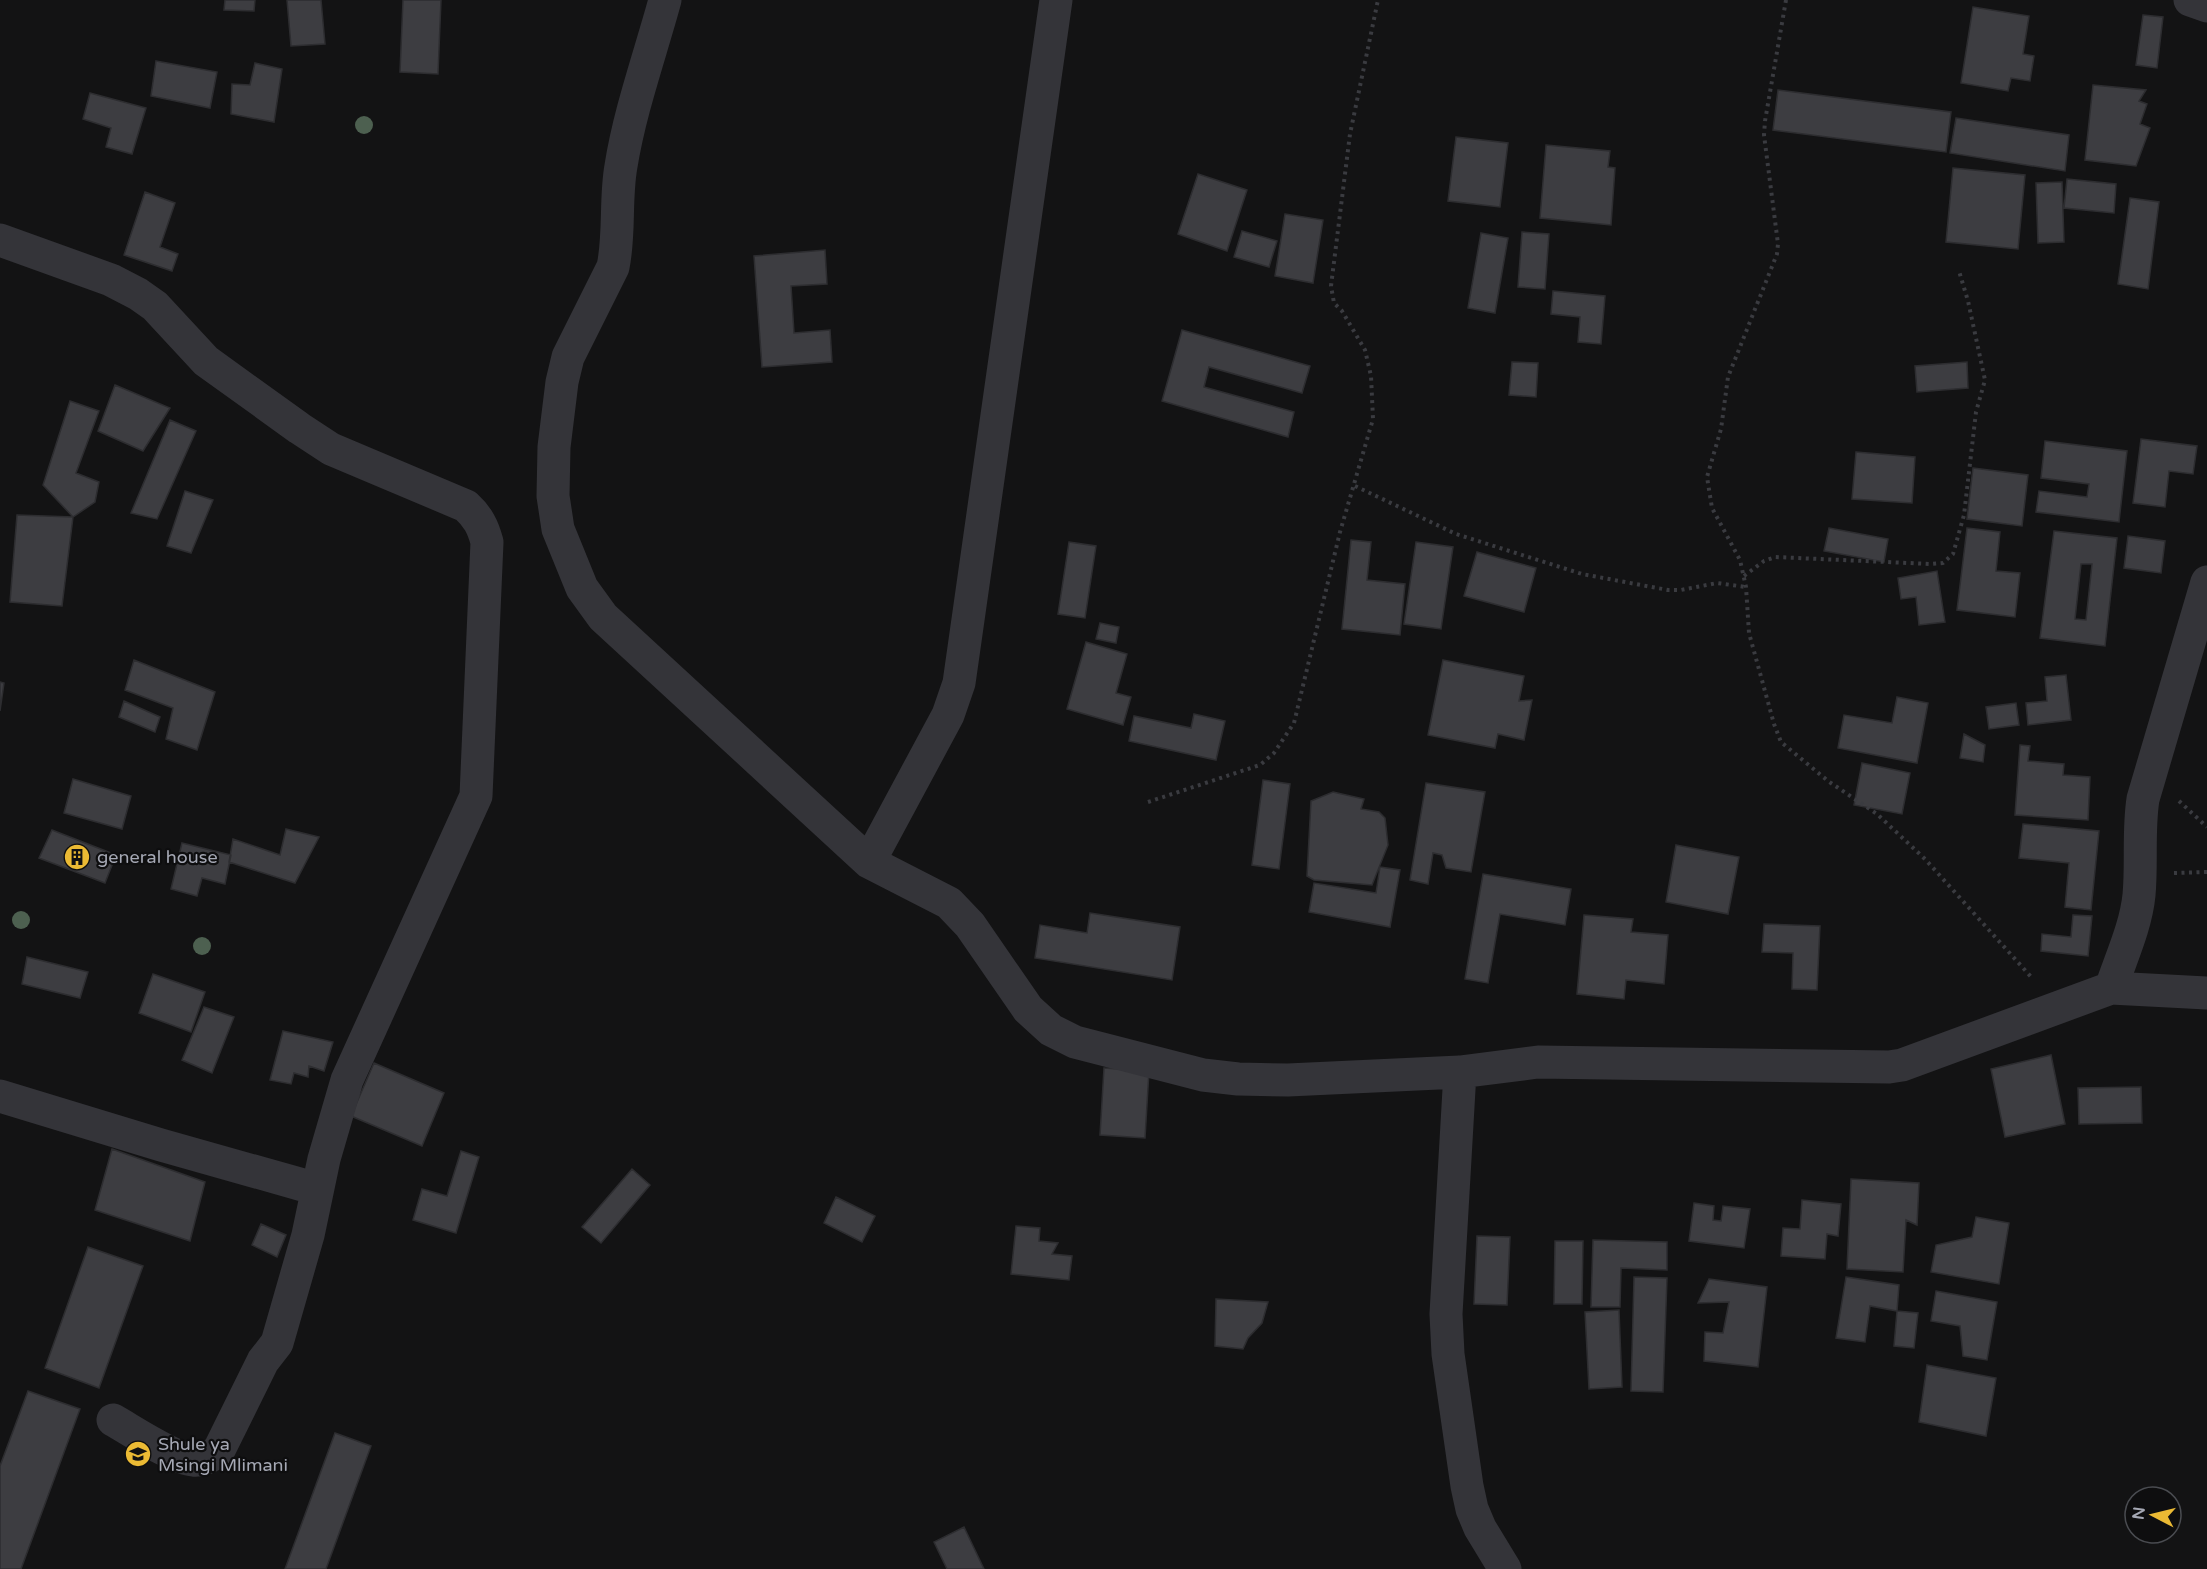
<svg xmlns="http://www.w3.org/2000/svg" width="2207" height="1569" viewBox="0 0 2207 1569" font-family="'Varela Round',sans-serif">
<rect width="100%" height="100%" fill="#131314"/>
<path fill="#3d3d41" stroke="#2d2d30" stroke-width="1.5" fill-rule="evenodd" d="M225 0H255L254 11 224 10Z
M287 0H321L325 44 291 46Z
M403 0H441L438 74 400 72Z
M1973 7 2029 16 2023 54 2034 56 2030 81 2011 78 2008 91 1961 83Z
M2143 15 2163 17 2157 68 2136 65Z
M156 61 217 72 210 108 151 96Z
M255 63 282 69 274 122 231 114 232 84 250 85Z
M2093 85 2146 90 2139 101 2147 104 2140 124 2150 128 2136 166 2085 160Z
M1778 90 1951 112 1946 152 1773 130Z
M90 93 146 108 132 154 106 147 111 128 83 119Z
M1956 118 2069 135 2065 171 1950 153Z
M1456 137 1508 143 1500 207 1448 201Z
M1546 145 1610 151 1608 167 1615 168 1611 225 1540 218Z
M1953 168 2025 175 2018 249 1946 242Z
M1198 174 1247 190 1227 251 1178 234Z
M2067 179 2116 184 2114 213 2064 208Z
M2062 182 2064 242 2038 243 2036 183Z
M145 192 175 203 160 247 178 254 172 271 124 255Z
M2130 198 2159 202 2148 289 2118 284Z
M1285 214 1323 220 1313 283 1275 276Z
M1242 231 1277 241 1269 267 1234 257Z
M1522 232 1549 234 1545 289 1518 287Z
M1481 233 1508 238 1495 313 1468 308Z
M825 250 827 284 791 286 794 333 830 330 832 362 762 367 754 256Z
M1553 291 1605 296 1601 344 1578 342 1580 317 1551 314Z
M1182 330 1310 366 1302 393 1209 367 1204 387 1294 412 1288 437 1162 401Z
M1512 362 1538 363 1536 397 1509 395Z
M1967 362 1968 388 1917 392 1915 366Z
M115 385 170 408 143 451 98 431Z
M70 401 99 411 76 473 99 482 95 502 73 517 43 485Z
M170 420 196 431 157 519 131 513Z
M2141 439 2197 446 2193 474 2169 471 2165 507 2133 503Z
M2045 441 2127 451 2119 522 2036 512 2039 491 2087 497 2089 484 2041 478Z
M1856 452 1915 457 1912 503 1852 499Z
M1973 468 2028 475 2022 526 1967 519Z
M185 491 213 500 191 553 167 546Z
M17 515 73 517 62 606 10 602Z
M1829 528 1888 539 1884 562 1824 551Z
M1967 528 2000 532 1996 571 2020 573 2015 617 1957 610Z
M2054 531 2117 538 2105 646 2040 638ZM2081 564H2092L2086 620 2075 619Z
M2128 536 2165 541 2161 573 2124 568Z
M1351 540 1371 542 1367 580 1405 584 1400 635 1342 629Z
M1069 542 1096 546 1085 618 1058 614Z
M1416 542 1453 547 1441 629 1404 624Z
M1477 552 1536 568 1524 612 1464 596Z
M1937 571 1945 622 1919 625 1916 597 1901 599 1898 578Z
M1100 623 1119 627 1116 643 1096 639Z
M1086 642 1127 654 1116 693 1131 697 1123 725 1067 709Z
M134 660 215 692 197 750 166 739 173 708 125 690Z
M1443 660 1524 676 1519 701 1532 700 1524 740 1498 734 1495 748 1428 735Z
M2066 675 2071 720 2028 725 2026 703 2047 701 2045 677Z
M0 682 4 683 0 711Z
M1897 697 1928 703 1917 763 1838 748 1844 715 1892 723Z
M124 701 160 717 155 732 119 717Z
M2016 703 2019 725 1989 729 1986 707Z
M1194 714 1225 721 1216 760 1129 741 1134 716 1191 728Z
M1964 734 1985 745 1983 762 1960 758Z
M2020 745 2030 746 2028 761 2064 764 2063 775 2090 777 2088 820 2015 815Z
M1862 763 1910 773 1902 814 1854 805Z
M73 779 131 796 122 829 64 813Z
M1263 780 1290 784 1279 869 1252 865Z
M1426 783 1485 792 1471 872 1446 868 1442 855 1433 853 1428 884 1410 880Z
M1333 792 1364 799 1361 809 1379 812 1385 818 1388 845 1372 885 1314 880 1307 876 1311 801Z
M2023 824 2099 831 2091 910 2065 907 2069 863 2019 858Z
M286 829 319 837 295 883 229 862 233 839 280 855Z
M52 830 116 855 105 883 39 858Z
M182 843 231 855 225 884 202 878 197 896 171 889Z
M1676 845 1739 857 1728 914 1666 902Z
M1380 867 1400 870 1390 927 1309 912 1314 883 1376 893Z
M1483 874 1571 889 1565 925 1500 914 1488 983 1465 979Z
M1090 913 1180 927 1172 980 1035 958 1040 925 1087 933Z
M1584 915 1633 919 1631 932 1668 935 1664 984 1626 980 1624 999 1577 994Z
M2073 915 2092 916 2088 956 2041 951 2042 934 2071 937Z
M1764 924 1820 926 1817 990 1792 989 1793 953 1762 952Z
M27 957 88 972 80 998 22 984Z
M153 974 205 992 191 1032 139 1013Z
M204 1007 234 1017 212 1073 182 1060Z
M283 1031 333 1042 324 1071 309 1066 308 1077 294 1073 291 1084 270 1080Z
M2051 1055 2065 1124 2005 1137 1991 1069Z
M374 1063 444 1093 422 1146 351 1116Z
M1104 1068 1149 1071 1145 1138 1100 1135Z
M2141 1087 2142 1123 2079 1124 2078 1088Z
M112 1149 205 1182 190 1241 95 1210Z
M461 1151 479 1157 456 1233 413 1220 422 1189 447 1196Z
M632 1169 650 1185 601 1243 582 1227Z
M1851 1179 1919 1183 1917 1225 1906 1220 1903 1272 1847 1269Z
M836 1197 875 1216 862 1242 824 1223Z
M1802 1200 1841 1204 1838 1236 1827 1234 1825 1259 1781 1256 1783 1228 1800 1229Z
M1694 1203 1714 1206 1713 1220 1721 1221 1723 1206 1750 1209 1744 1248 1689 1241Z
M1976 1217 2009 1223 1999 1284 1931 1272 1936 1245 1972 1237Z
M261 1224 286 1235 277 1257 252 1245Z
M1016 1226 1040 1228 1039 1241 1058 1243 1052 1254 1072 1256 1069 1280 1011 1274Z
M1477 1236 1510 1237 1507 1305 1474 1304Z
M1593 1240 1667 1242V1270L1621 1268 1620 1307H1591Z
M1555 1241H1583L1582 1304H1554Z
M88 1247 143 1266 99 1388 45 1368Z
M1634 1277 1667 1278 1663 1392 1631 1391Z
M1846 1277 1899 1285 1897 1311 1870 1306 1865 1342 1836 1338Z
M1709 1279 1767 1287 1758 1367 1704 1361 1705 1332 1723 1333 1729 1302 1698 1303Z
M1936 1291 1997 1302 1987 1360 1963 1356 1960 1326 1931 1321Z
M1216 1299 1268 1302 1262 1323 1248 1338 1243 1349 1215 1346Z
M1619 1310 1622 1387 1589 1389 1585 1312Z
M1897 1311 1918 1313 1914 1348 1894 1346Z
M1927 1365 1996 1378 1986 1436 1919 1422Z
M28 1391 80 1409 21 1569H0V1466Z
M335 1433 371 1446 326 1569H285Z
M964 1527 984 1569H947L934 1542Z"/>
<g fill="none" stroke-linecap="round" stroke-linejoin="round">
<path stroke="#3a3b40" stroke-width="4" stroke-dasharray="3 4.5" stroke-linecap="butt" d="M1786 0 1765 121 1764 135 1778 244 1777 254 1728 377 1721 429 1707 477 1712 508 1740 560 1746 587 1749 633 1774 724 1781 742 1828 781 1877 814 1925 859 2033 979
M1355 486 1456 534 1582 574 1668 590H1681L1717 583 1746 587
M1744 576 1764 561 1775 557 1931 564 1943 563 1953 554 1964 515 1976 412 1985 380 1968 301 1959 271
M2179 801 2207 827
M1148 802 1260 765 1274 753 1294 723 1340 532 1373 419 1371 376 1365 350 1342 311 1334 303 1331 286 1350 134 1378 0
M2174 873 2207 872"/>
<path stroke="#343439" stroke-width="33" d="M665 0C650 55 630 110 621 166 615 199 620 234 613 267L568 357 562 382 554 447 553 496 558 529 582 588 603 617 869 862 949 903 970 925 1028 1009 1051 1030 1075 1042 1203 1075 1238 1079 1288 1080 1460 1072 1538 1062 1889 1067 1902 1065 2111 988 2207 993
M2190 0 2207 6
M0 240 111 280 138 294 155 306 206 361 299 428 331 449 466 506C478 517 483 527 487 542L476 796 347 1080 324 1159 308 1235 277 1343 263 1361 219 1450C212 1456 203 1461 193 1460 174 1459 131 1430 113 1420
M869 862 948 715 959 683 1056 0
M2111 988C2121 958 2136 926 2139 895 2142 863 2138 831 2143 799L2207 582
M1460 1072 1446 1314 1448 1354 1467 1486 1472 1509 1480 1528 1505 1569
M0 1096 161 1145 317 1189"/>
</g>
<g fill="#4d6050">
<circle cx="364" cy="125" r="9"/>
<circle cx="21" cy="920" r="9"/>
<circle cx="202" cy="946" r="9"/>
</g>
<defs>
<g id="building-disc" transform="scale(1.35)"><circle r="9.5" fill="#ebba34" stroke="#0e0e0f"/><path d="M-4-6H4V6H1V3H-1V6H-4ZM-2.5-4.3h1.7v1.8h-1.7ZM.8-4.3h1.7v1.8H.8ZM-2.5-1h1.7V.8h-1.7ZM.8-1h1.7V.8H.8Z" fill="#111"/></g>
<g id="school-disc" transform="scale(1.35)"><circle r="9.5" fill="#ebba34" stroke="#0e0e0f"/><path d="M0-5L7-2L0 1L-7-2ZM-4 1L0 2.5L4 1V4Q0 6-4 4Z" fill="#111"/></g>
</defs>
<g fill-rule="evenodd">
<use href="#building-disc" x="77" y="857"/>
<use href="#school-disc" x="138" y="1454"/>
</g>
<g text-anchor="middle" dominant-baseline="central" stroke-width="4.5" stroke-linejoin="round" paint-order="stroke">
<g font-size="18" fill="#a5a8b4" stroke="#0e0e0f" text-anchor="start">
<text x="97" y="857">general house</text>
<text x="158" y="1444">Shule ya<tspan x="158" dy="21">Msingi Mlimani</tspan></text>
</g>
</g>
<g transform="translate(2153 1515) rotate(277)"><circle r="28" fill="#0e0e0f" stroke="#4a4c51" stroke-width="1.5"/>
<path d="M0-4.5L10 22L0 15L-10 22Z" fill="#ebba34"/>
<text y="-9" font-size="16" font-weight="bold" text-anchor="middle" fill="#a5a8b4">N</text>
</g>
</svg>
